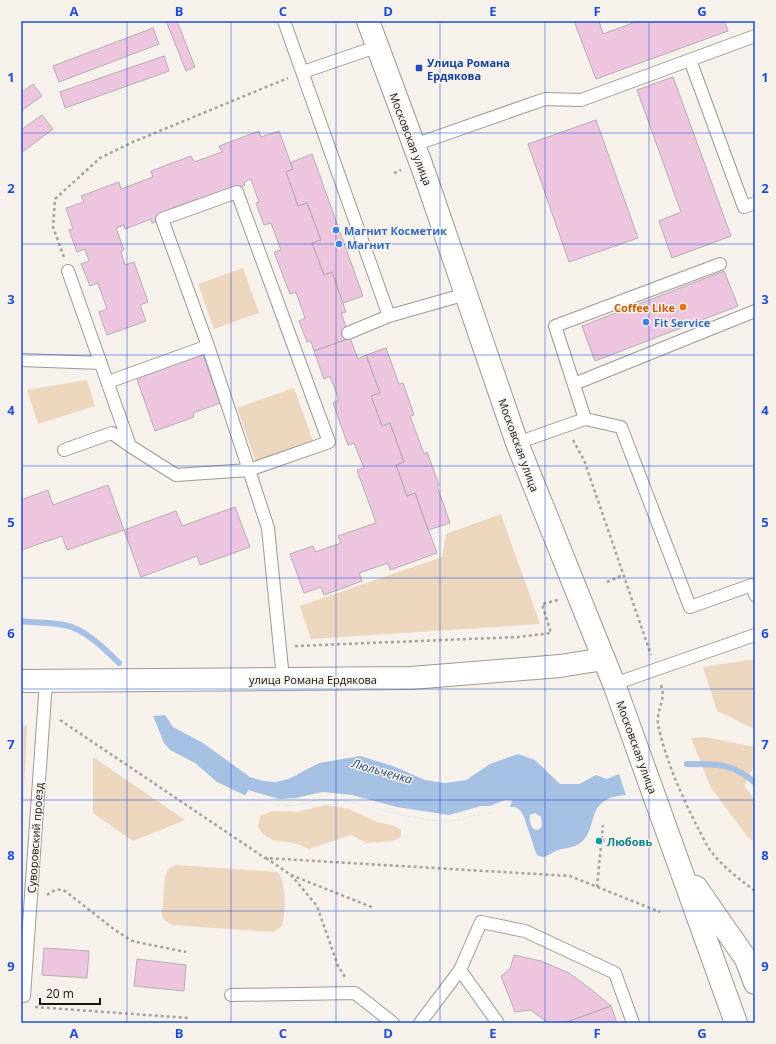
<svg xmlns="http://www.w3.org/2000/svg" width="776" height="1044" viewBox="0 0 776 1044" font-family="'Open Sans',sans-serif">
<rect width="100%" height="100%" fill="#f6f1eb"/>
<path fill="#ecd6be" d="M243 268 259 313 214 329 198 284Z
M87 380 95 406 38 424 27 390Z
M294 388 314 444 257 465 237 408Z
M501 514 540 624 311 639 300 606 442 557 446 534Z
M755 659V729L717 711 703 667Z
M27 725 21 854V726Z
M705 737 755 747V768H753L744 786 755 800V843L747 836 711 788 691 738Z
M93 757 185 820 133 841 93 813Z
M326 805 349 809 377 822 395 826 401 830V837L393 841 367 843 351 835 309 849C305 848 301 845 297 844 281 839 268 845 258 827L260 816 272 811 297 812Z
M176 865 277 872C287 879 286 917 281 927L273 932 172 925 164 920 162 916 165 876 169 868Z"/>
<path fill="#a5c0e2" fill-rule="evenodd" d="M165 715 173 727 203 743 250 777 275 782 288 779 319 763 360 756 393 766 425 780 445 783 466 780 490 764 518 754 535 760 560 784H579L596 775 607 779 619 774 626 795C582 798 601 829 579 844 572 848 565 848 558 850 553 852 549 855 544 857L538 856 536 853 524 817 520 810 515 807H506L488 814H480L462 819 444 822 406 816 351 802 333 800 321 799 298 805 280 806 255 800 217 782 195 763 170 750 164 743 153 716ZM535 813 541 817 542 825 540 829 536 830C530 828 529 820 530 815Z"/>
<path fill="#f6f1eb" d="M239 766 251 775 264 779 275 780 298 772 297 775 288 779 275 782 263 781 250 777Z
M248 790 279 799 296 798 322 792 333 793 352 795 397 807 449 815 481 806H490L505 800H511L512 801 510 807 488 814H480L462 819 444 822 406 816 351 802 333 800 321 799 298 805 280 806 263 803 245 796Z"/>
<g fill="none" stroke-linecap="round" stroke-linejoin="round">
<path stroke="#a5c0e2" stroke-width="6" d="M21 621C35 623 50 622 64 625 84 628 106 650 119 663
M687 764C715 764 734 763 755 783"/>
</g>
<path fill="#edc5df" stroke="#b5aeb2" d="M166 21H177L195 67 186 71Z
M574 21H599L603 34 638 21H724L728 31 596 79Z
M153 28 159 44 59 82 53 66Z
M164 56 169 71 65 108 60 92Z
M673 77 731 236 672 258 659 221 681 212 637 90Z
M33 84 42 96 21 111V93Z
M42 115 53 129 21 153V130Z
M596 120 638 238 569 262 528 144Z
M259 131 261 137 279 131 293 169 286 172 298 206 307 203 321 240 312 243 324 275 332 272 346 312 341 313 350 338 314 351 311 341 307 342 299 321 305 318 296 292 290 294 274 252 281 250 271 223 264 225 256 203 259 202 251 179 244 182 245 185 200 204 198 199 172 208 174 215 152 223 151 219 125 229 124 225 116 228 124 250 121 252 125 265 134 262 148 302 140 305 146 321 107 335 99 312 107 309 98 283 90 286 81 264 89 261 85 249 77 252 69 230 73 229 66 208 84 202 81 196 119 182 121 189 153 177 151 171 191 156 194 162 222 152 219 146Z
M312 154 363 296 343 303 332 272 324 275 312 243 321 240 307 203 298 206 286 172 293 169 290 163Z
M724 271 738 306 595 361 582 326Z
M350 338 358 359 366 355 380 393 371 396 382 426 390 423 404 462 396 465 407 496 415 493 437 553 390 570 388 563 359 573 362 581 324 595 321 587 304 593 290 554 313 546 316 552 341 543 338 536 376 523 357 470 364 468 354 443 348 445 333 403 339 400 330 376 324 379 314 351Z
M386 348 399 384 403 383 414 415 410 416 424 454 427 452 439 485 437 486 450 523 428 530 415 493 407 496 396 465 404 462 390 423 382 426 371 396 380 393 366 355Z
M202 352 220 403 193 413 194 417 155 431 136 376Z
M108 485 124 530 67 550 62 536 21 550V500L48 490 53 505Z
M235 507 250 547 200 565 197 556 141 577 124 530 176 511 182 526Z
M44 948 89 951 87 978 42 975Z
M514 955 541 961 569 973 592 990 611 1006 564 1023H548L531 1010 515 1012 501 976 510 969Z
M137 959 186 965 184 991 134 986Z
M611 1006 617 1023H564Z"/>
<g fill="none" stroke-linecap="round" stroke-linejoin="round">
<g stroke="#9e9994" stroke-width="14">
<path id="service" d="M284 21 389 316
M690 60 744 207 755 203
M303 72 376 47
M414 145 545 99 581 100 755 36
M237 192 329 442 249 470 208 346 162 219Z
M68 271 130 446
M348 333 389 316 466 294
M21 360 101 363
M108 382 208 346
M574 384 755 311
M585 419 555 326 720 264
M517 443 585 419 621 427 690 607 752 585 755 595
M64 450 112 433 130 446 176 475 249 470 268 528 283 679
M614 684 755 635
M231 995 355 993 393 1023
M24 996 46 681
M420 1023 460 970
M498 1023 460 970 481 922 525 931 615 973 633 1023"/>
</g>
<g stroke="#9e9994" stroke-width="24">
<path id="tertiary" d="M21 681 411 678 560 666 604 659"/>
</g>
<g stroke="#9e9994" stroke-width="24">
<path id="secondary" d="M368 21 424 172 517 443 614 684 736 1023
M696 887 746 959 755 983"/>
</g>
<path stroke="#a6a29d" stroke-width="2.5" stroke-dasharray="3 3" stroke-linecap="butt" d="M394 173 401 170
M64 257 53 227 55 199 100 158 133 142 288 78
M573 440 584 460 651 655
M607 582 623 575
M295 646 518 637 551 633 542 604 558 600
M661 685C667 702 654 710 659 729 667 763 682 797 698 828 702 835 705 843 710 850 722 866 739 879 755 891
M60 720 265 858 570 876 660 912
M602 840 642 845
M266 858 291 875 317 906 338 966 345 977
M291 875 374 908
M597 887 603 825
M47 895C53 891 57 888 65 891L115 930 132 941 186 952
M35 1007 189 1018"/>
<use href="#service" stroke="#fff" stroke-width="12"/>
<use href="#tertiary" stroke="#fff" stroke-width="22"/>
<use href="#secondary" stroke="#fff" stroke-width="22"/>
</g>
<path fill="none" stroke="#1d4ed8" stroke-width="1" stroke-opacity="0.55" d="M127 21V1023M231 21V1023M336 21V1023M440 21V1023M545 21V1023M649 21V1023M21 133H755M21 244H755M21 355H755M21 466H755M21 578H755M21 689H755M21 800H755M21 911H755"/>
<rect fill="#1a4fb4" stroke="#f6f1eb" stroke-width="1.5" x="415" y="64" width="8" height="8" rx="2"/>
<g fill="#3f7fe0" stroke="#f6f1eb" stroke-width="1.5">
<circle cx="336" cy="230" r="4"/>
<circle cx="339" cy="244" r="4"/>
<circle cx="646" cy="322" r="4"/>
</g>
<circle fill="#e8710a" stroke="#f6f1eb" stroke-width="1.5" cx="683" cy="307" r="4"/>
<circle fill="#0f9aa8" stroke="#f6f1eb" stroke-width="1.5" cx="599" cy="841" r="4"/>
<g text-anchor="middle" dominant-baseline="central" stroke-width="3" stroke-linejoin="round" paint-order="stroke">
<g font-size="11" font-weight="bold" fill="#164399" stroke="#f6f1eb" text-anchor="start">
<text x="427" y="62">Улица Романа<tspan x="427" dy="13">Ердякова</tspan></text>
</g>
<g font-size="11" fill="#181614" stroke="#f6f1eb">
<text transform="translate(411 139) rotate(69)">Московская улица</text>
<text transform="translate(519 445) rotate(70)">Московская улица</text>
<text x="313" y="679">улица Романа Ердякова</text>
<text transform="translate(637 747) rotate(70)">Московская улица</text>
<text transform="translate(35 838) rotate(-86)">Суворовский проезд</text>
</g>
<g font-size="11" font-weight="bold" fill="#366cbe" stroke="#f6f1eb" text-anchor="start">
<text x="344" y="230">Магнит Косметик</text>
<text x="347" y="244">Магнит</text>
<text x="654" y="322">Fit Service</text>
</g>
<g font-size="11" font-weight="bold" fill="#c56008" stroke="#f6f1eb" text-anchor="end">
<text x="675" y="307">Coffee Like</text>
</g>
<g font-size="11" font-weight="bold" fill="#0d838f" stroke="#f6f1eb" text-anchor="start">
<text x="607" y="841">Любовь</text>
</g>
<g font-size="12" font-style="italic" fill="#294f7c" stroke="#f6f1eb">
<text transform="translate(382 771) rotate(16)">Люльченка</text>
</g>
</g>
<rect width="776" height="1044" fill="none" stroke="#f6f1eb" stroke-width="44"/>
<path d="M40 998v6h60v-6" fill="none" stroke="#181614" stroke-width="2"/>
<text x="46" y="998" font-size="12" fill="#181614" stroke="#f6f1eb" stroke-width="3" paint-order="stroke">20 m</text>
<rect x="22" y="22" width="732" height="1000" fill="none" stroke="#1d4ed8" stroke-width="1.5"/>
<g font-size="13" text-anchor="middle" font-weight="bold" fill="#1d4ed8">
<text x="74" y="16">A</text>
<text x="179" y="16">B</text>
<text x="283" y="16">C</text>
<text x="388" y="16">D</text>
<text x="493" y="16">E</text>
<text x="597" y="16">F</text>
<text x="702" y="16">G</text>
<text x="11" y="82">1</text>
<text x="765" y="82">1</text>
<text x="11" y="193">2</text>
<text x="765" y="193">2</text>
<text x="11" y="304">3</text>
<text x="765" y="304">3</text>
<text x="11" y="415">4</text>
<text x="765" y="415">4</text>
<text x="11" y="527">5</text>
<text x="765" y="527">5</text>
<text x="11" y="638">6</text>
<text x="765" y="638">6</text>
<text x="11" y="749">7</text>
<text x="765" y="749">7</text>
<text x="11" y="860">8</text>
<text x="765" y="860">8</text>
<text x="11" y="971">9</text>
<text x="765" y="971">9</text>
<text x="74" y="1038">A</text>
<text x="179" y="1038">B</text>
<text x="283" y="1038">C</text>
<text x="388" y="1038">D</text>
<text x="493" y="1038">E</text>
<text x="597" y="1038">F</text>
<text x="702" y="1038">G</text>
</g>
</svg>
